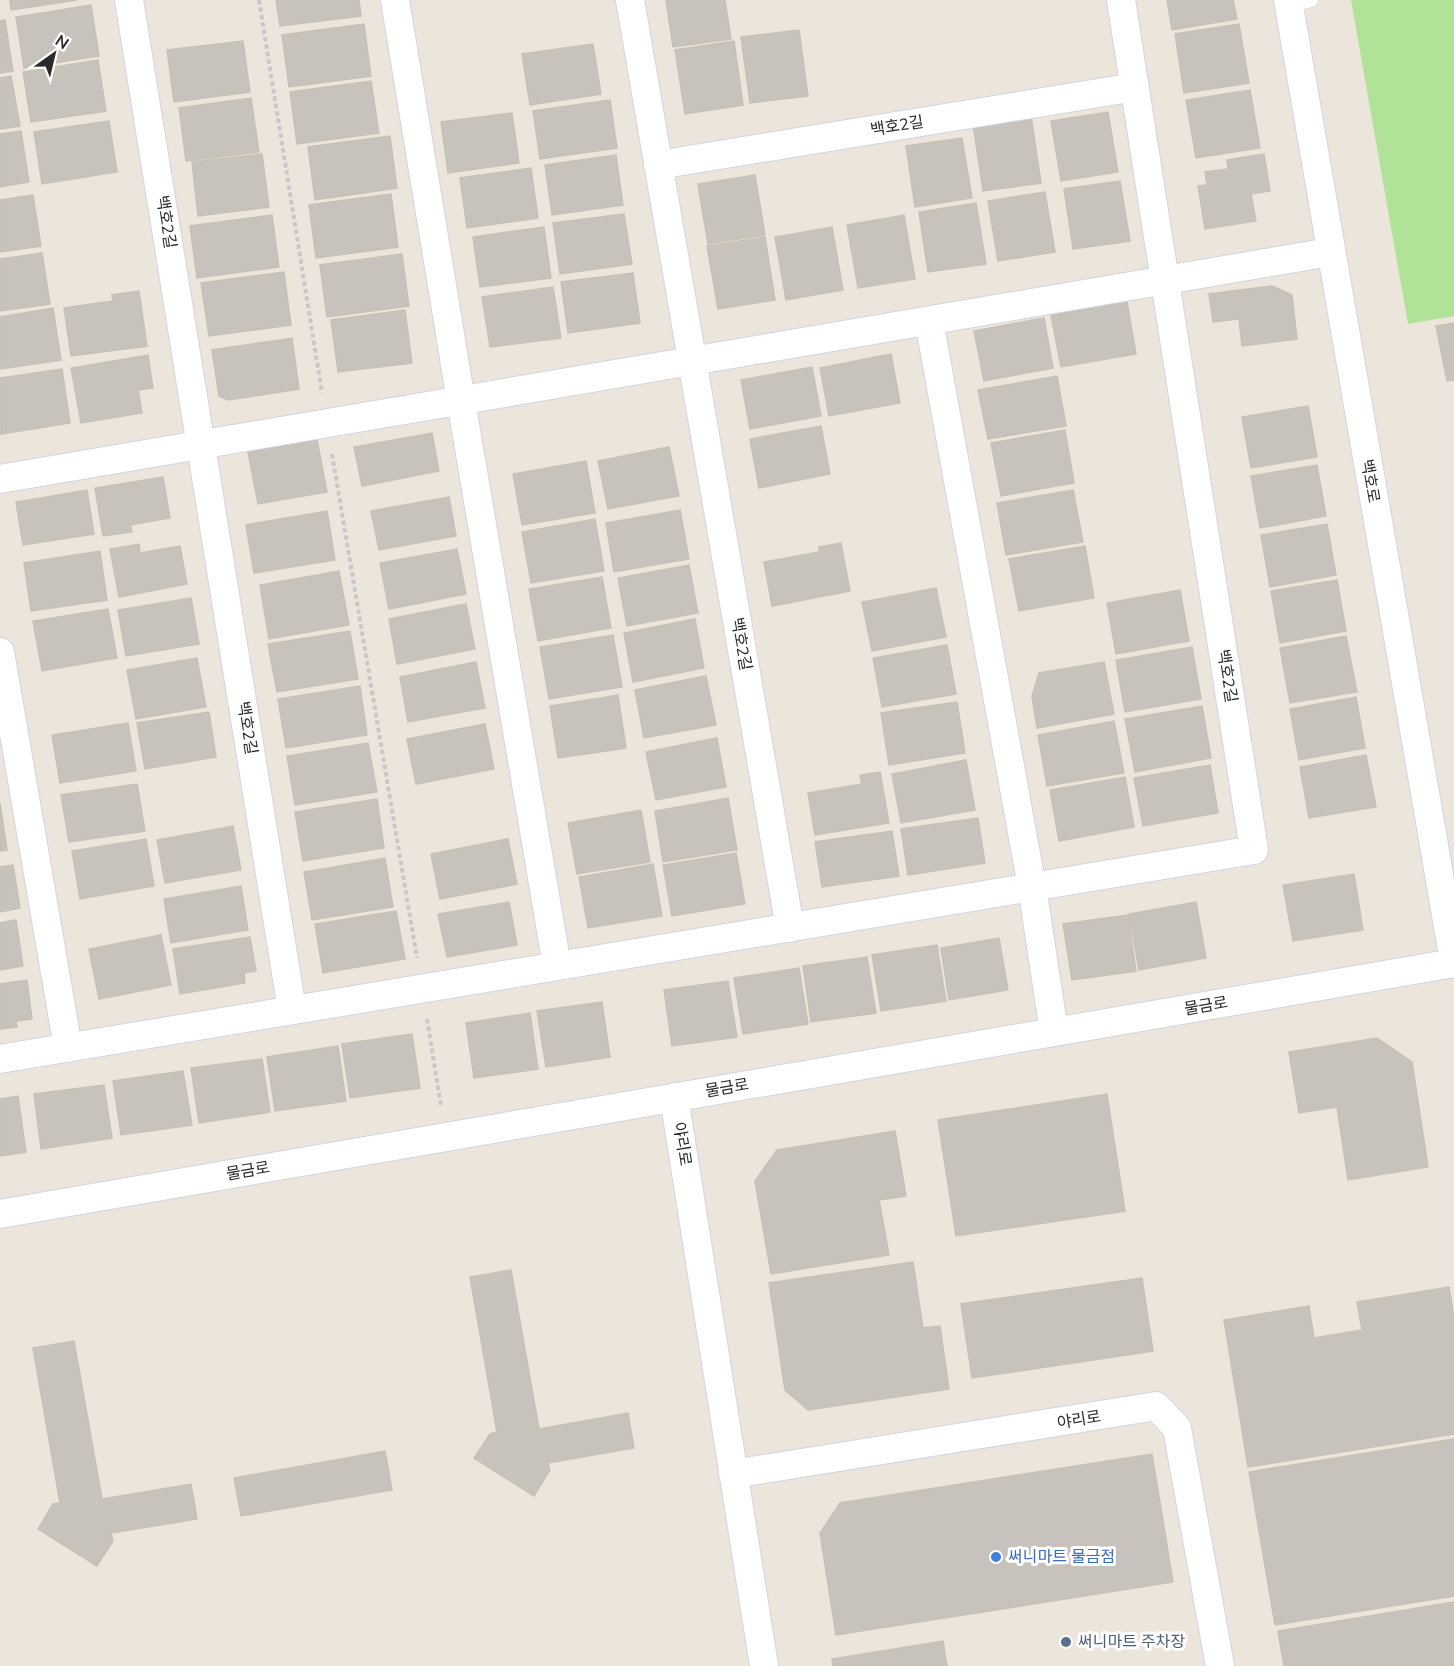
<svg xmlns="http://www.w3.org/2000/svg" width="1454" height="1666" viewBox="0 0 1454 1666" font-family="'Nunito Sans','Noto Sans KR',sans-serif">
<rect width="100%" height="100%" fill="#ece5db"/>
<path fill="#b0e397" d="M1351 0H1454V316L1408 324Z"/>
<path fill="#c7c2bb" stroke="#c7c1b5" stroke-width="1.5" d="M10 0H77L11 10Z
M276 0H359L361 16 280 26Z
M666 0H725L731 39 673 47Z
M1167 0H1233L1237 19 1172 30Z
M91 5 99 56 24 68 16 17Z
M5 20 13 71 0 73V21Z
M364 24 371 76 289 87 282 35Z
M1239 24 1249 83 1184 93 1175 34Z
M799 30 808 96 750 103 741 37Z
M243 41 250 92 174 102 167 50Z
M734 41 743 105 685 114 675 50Z
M593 44 601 94 530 105 522 54Z
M98 60 106 111 31 122 23 72Z
M11 76 20 126 0 129V78Z
M371 81 379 133 297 144 290 92Z
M1250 90 1260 148 1196 158 1186 100Z
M251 98 259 152 186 161 179 108Z
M610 100 617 148 540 159 533 111Z
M1108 112 1118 172 1061 181 1051 121Z
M512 113 519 163 448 173 441 122Z
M1031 116 1041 183 983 191 973 124Z
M109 121 117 172 42 184 34 132Z
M21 131 29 182 0 187V134Z
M390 136 397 188 315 200 308 147Z
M962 138 972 198 915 207 906 146Z
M262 154 269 207 198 216 192 162Z
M1264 154 1270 191 1251 194 1256 221 1205 229 1198 186 1207 185 1205 172 1228 169 1227 160Z
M616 155 623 205 552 215 545 165Z
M531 168 538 218 467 228 460 178Z
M755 175 765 235 708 244 698 184Z
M1120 181 1130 241 1073 249 1064 189Z
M1045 192 1055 252 998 261 988 201Z
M391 194 398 247 316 258 309 205Z
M33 195 41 246 0 252V200Z
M976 203 986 264 928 272 919 212Z
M624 214 632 264 560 274 553 223Z
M272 215 279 267 197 278 190 226Z
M904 215 915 279 858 288 847 225Z
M544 227 551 278 480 287 473 237Z
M832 227 843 290 786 300 775 237Z
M765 237 775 300 718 309 707 246Z
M42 253 50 304 0 311V259Z
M402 254 409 306 327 317 320 265Z
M284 272 291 325 209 336 201 283Z
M633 273 640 323 568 333 561 282Z
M1272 286 1292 295 1297 339 1242 346 1239 319 1213 322 1209 294Z
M553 287 561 338 490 347 482 297Z
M139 291 147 346 71 356 64 308 113 301 112 295Z
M1127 302 1136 354 1061 367 1051 315Z
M53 308 61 360 0 369V317Z
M405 310 412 363 338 372 331 320Z
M1044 318 1053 368 984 381 974 331Z
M1454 323V380L1447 381 1436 326Z
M292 338 299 389 228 400 219 396 212 350Z
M891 354 900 403 829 416 820 368Z
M148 355 153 388 138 390 142 413 81 423 71 368Z
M812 367 821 416 750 429 741 380Z
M62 369 70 423 1 434 0 378Z
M1057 376 1066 426 988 439 978 390Z
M1308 406 1317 457 1251 468 1242 417Z
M821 426 830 474 759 488 750 439Z
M1065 430 1074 483 1001 496 991 443Z
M432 433 439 471 362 486 354 447Z
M317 440 327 492 258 504 248 452Z
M669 447 679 496 608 509 598 461Z
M586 461 595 513 522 525 513 474Z
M1317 465 1326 516 1260 528 1251 476Z
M163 477 170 518 130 525 132 532 103 536 95 488Z
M87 490 94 534 23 545 16 502Z
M1073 490 1083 542 1006 555 997 503Z
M449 497 456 536 379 550 371 511Z
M680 510 689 559 614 572 606 523Z
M327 511 335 560 254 573 246 525Z
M595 519 604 571 531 583 522 532Z
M1327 524 1336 575 1270 587 1261 535Z
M841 543 850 591 772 606 764 562 819 552V547Z
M139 544 140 553 180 546 187 584 119 597 110 549Z
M1085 546 1094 598 1019 611 1009 559Z
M457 549 466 594 389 609 380 563Z
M100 551 107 600 31 611 24 563Z
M689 565 698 613 627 626 618 578Z
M339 571 349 625 269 639 260 585Z
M602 577 611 628 538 641 529 589Z
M1337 580 1346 631 1280 643 1271 591Z
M936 588 946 637 872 651 862 602Z
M1180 590 1189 641 1116 654 1107 603Z
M191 598 199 644 126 656 118 610Z
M466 604 475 649 397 664 389 619Z
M108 609 117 658 42 671 33 621Z
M695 619 704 668 633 682 624 633Z
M350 631 358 679 277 692 268 644Z
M613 635 622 687 549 699 540 647Z
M1346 636 1357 692 1290 703 1280 648Z
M947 645 956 694 882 707 873 658Z
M1192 647 1201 699 1125 712 1116 660Z
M197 658 206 707 136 719 127 670Z
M476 662 485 708 408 722 400 677Z
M1104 662 1114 714 1037 728 1032 696 1039 673Z
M706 676 716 725 644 738 635 690Z
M360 686 367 735 286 748 278 699Z
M618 695 626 748 558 758 550 706Z
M1356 697 1365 748 1299 760 1290 709Z
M957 702 965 753 889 765 881 713Z
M1202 706 1211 758 1135 772 1125 719Z
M209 712 216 757 145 769 137 723Z
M1114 721 1124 773 1047 786 1038 735Z
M128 723 136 771 60 783 52 735Z
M485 724 494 769 416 784 407 739Z
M717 738 726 787 656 800 646 752Z
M368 743 377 792 295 805 287 756Z
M1366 755 1376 807 1309 818 1300 767Z
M966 760 975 810 901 823 892 774Z
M1210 765 1218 813 1143 826 1134 778Z
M880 772 889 823 815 835 808 793 862 784 860 775Z
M1125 777 1134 827 1059 841 1050 790Z
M137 784 145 831 69 842 61 795Z
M728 798 737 850 663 862 655 811Z
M377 799 384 848 303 861 295 812Z
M0 803 7 850 0 851Z
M641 810 650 862 577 874 568 823Z
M978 818 985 863 908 875 901 829Z
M233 826 241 870 165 883 157 840Z
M892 831 899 876 822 887 815 842Z
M146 839 154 886 80 899 72 851Z
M508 839 517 884 440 899 431 854Z
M736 853 745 904 672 916 663 865Z
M385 858 393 907 312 920 304 872Z
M653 864 662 916 588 928 579 877Z
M13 865 20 908 0 912V867Z
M1354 874 1363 930 1293 941 1283 885Z
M241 886 248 930 171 943 164 899Z
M509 902 517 945 447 957 438 914Z
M1196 902 1206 958 1139 970 1129 914Z
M396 911 405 959 323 973 315 924Z
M1128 915 1136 971 1072 980 1063 924Z
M16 920 23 966 0 970V923Z
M161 935 171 985 99 999 89 949Z
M250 937 256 971 244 973 245 983 180 994 173 949Z
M999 938 1008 990 949 1000 941 948Z
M937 945 946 1001 881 1011 872 955Z
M867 957 876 1013 811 1022 803 966Z
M799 968 808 1024 743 1034 734 978Z
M27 980 32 1019 16 1021 17 1027 0 1029V984Z
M728 981 737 1037 672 1046 664 990Z
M602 1002 610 1057 546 1067 537 1011Z
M530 1013 538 1069 474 1078 466 1023Z
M412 1034 420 1088 350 1098 342 1044Z
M1377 1038 1412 1062 1428 1167 1348 1180 1337 1107 1299 1113 1289 1052Z
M338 1046 346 1101 275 1111 267 1057Z
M262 1059 270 1112 199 1123 191 1068Z
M183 1071 192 1125 121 1135 113 1081Z
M104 1085 112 1138 41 1149 34 1094Z
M1107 1094 1125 1211 956 1236 938 1120Z
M18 1096 26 1152 0 1156V1099Z
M895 1131 906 1196 879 1200 889 1255 771 1274 755 1181 777 1150Z
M913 1262 923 1328 940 1326 949 1389 808 1410 785 1390 769 1283Z
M511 1270 539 1429 628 1413 634 1448 548 1463 550 1470 534 1496 474 1458 490 1434 497 1432 470 1277Z
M1142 1278 1153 1351 972 1378 961 1304Z
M1449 1287 1454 1317V1434L1248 1467 1224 1320 1309 1306 1314 1338 1362 1330 1357 1302Z
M74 1341 102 1499 191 1484 197 1519 111 1533 113 1541 97 1566 38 1529 53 1504 60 1503 33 1348Z
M1454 1439V1596L1275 1625 1249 1472Z
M385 1451 392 1490 241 1516 234 1478Z
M1152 1454 1173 1582 836 1635 820 1533 840 1503Z
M1454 1602V1666H1284L1278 1631Z
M943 1641 947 1666H833L832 1659Z"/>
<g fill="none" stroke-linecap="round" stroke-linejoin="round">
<g stroke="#d0d4e3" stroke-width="15">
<path id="service" d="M1289 6 1311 0"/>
</g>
<g stroke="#d0d4e3" stroke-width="30">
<path id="minor" d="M129 0 292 1010
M395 0 461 401 557 966
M630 0 790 928
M1288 0 1454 961
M658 165 1135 87
M929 321 1032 887 1054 1032
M0 479 1330 252
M0 652 68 1048
M0 1059 1254 850 1121 0
M674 1097 764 1666
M0 1214 1454 963
M733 1474 1156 1406 1177 1428 1220 1666"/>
</g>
<path stroke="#c8c8c8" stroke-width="4" stroke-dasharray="4.5 3" stroke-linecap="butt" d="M259 0 322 393
M332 454 417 958
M427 1019 441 1106"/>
<use href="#service" stroke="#fff" stroke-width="14"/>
<use href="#minor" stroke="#fff" stroke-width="28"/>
</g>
<circle fill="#3f7fe0" stroke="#fff" stroke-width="2" cx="996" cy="1557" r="6"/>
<circle fill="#5c6f8a" stroke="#fff" stroke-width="2" cx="1066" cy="1642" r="6"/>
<g text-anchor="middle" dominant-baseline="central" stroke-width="6" stroke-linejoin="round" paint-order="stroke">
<g font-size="16" fill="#2a2a2a" stroke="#fff">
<text transform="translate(897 126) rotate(-9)">백호2길</text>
<text transform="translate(166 222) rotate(81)">백호2길</text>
<text transform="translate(1370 481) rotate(80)">백호로</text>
<text transform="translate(741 644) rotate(80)">백호2길</text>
<text transform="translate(1227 676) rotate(81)">백호2길</text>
<text transform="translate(247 728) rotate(81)">백호2길</text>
<text transform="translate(1206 1006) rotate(-10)">물금로</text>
<text transform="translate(727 1088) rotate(-10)">물금로</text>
<text transform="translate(682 1144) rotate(81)">야리로</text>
<text transform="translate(248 1171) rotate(-10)">물금로</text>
<text transform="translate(1079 1420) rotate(-9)">야리로</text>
</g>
<g font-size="16" fill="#366cbe" stroke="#fff" text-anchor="start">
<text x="1008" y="1557">써니마트 물금점</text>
</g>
<g font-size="16" fill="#4e5e75" stroke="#fff" text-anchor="start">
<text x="1078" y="1642">써니마트 주차장</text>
</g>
</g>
<g transform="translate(54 54) rotate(34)" stroke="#ffffff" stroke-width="4.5" paint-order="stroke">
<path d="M0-4.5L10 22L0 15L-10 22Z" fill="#2a2a2a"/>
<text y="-9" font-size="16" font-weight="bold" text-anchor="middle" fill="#2a2a2a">N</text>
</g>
</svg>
